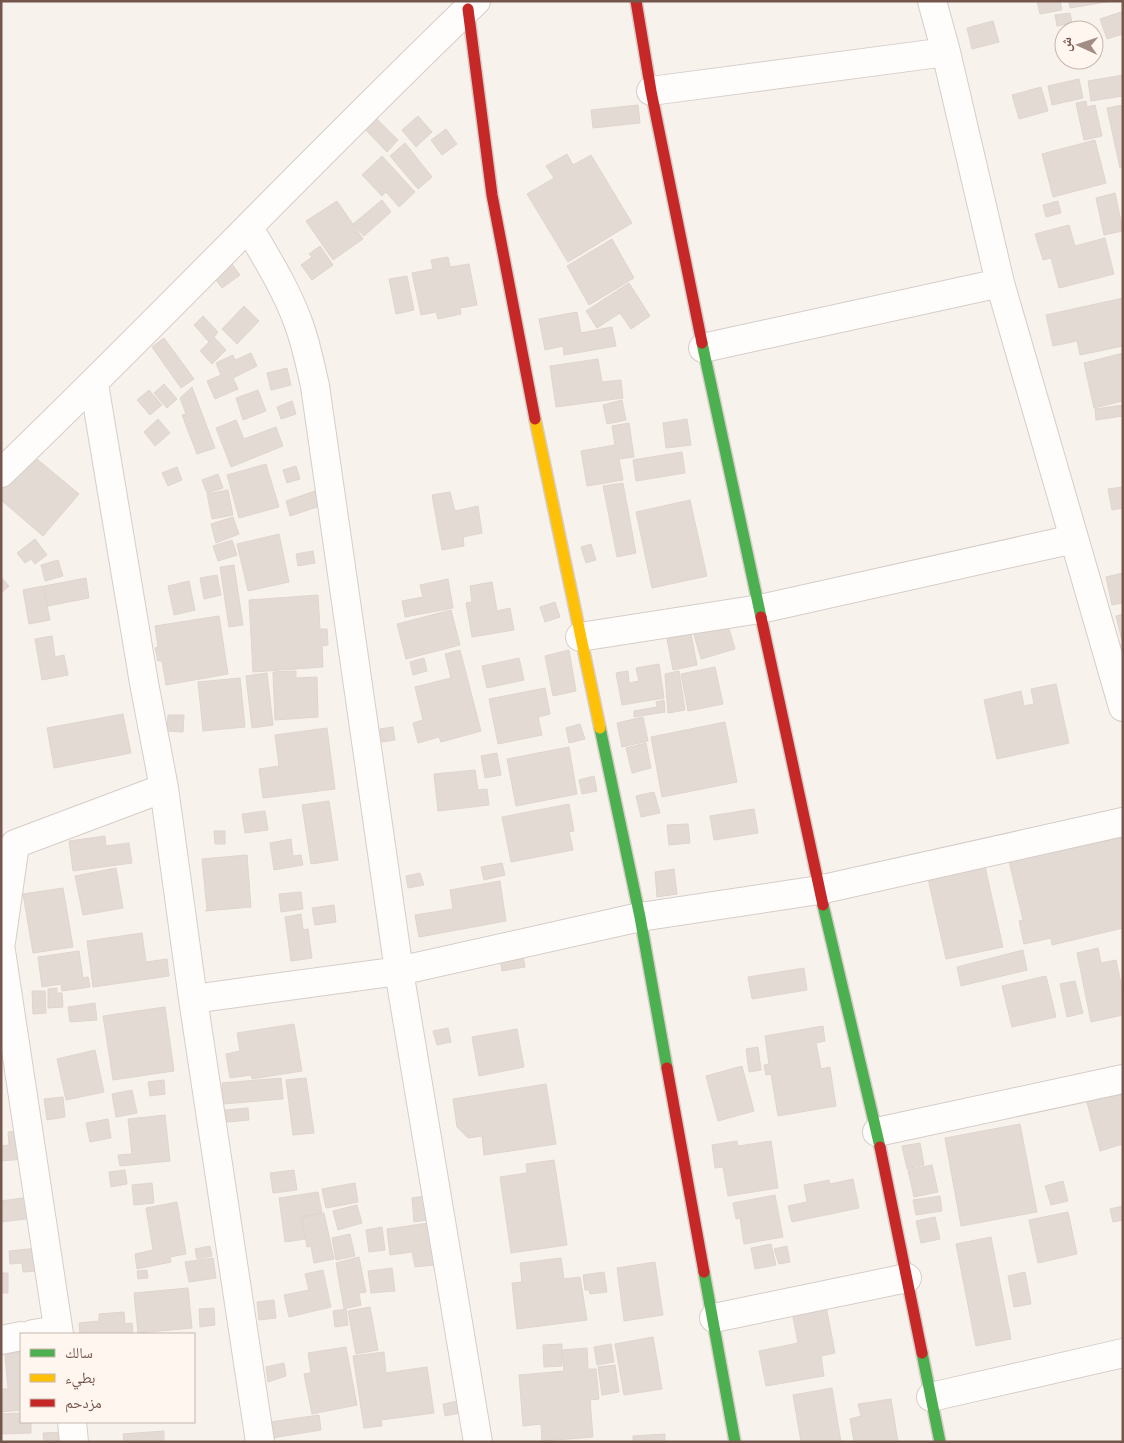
<svg xmlns="http://www.w3.org/2000/svg" width="1124" height="1443" viewBox="0 0 1124 1443" font-family="Mulish,'Noto Naskh Arabic',sans-serif">
<rect width="100%" height="100%" fill="#f7f2ec"/>
<path fill="#e4dad4" stroke="#e0d4cf" d="M1037 1H1060L1062 10 1040 14Z
M1069 1H1112L1070 8Z
M1121 12 1123 18V34L1107 39 1100 19Z
M1070 13 1072 23 1057 26 1055 15Z
M993 21 999 42 972 49 967 28Z
M1123 75V96L1091 101 1088 81Z
M1079 79 1083 98 1052 105 1048 86Z
M1041 87 1048 111 1019 119 1012 95Z
M1086 101 1087 107 1095 105 1102 136 1084 140 1076 103Z
M638 105 640 123 593 128 591 110Z
M1123 105V167L1120 168 1107 108Z
M369 111 398 140 387 152 358 122Z
M418 116 432 132 416 147 402 130Z
M446 129 457 144 442 155 431 140Z
M1095 140 1106 183 1053 197 1042 154Z
M405 143 432 177 418 189 390 156Z
M567 154 573 165 591 155 632 223 568 262 527 194 554 178 546 166Z
M382 156 415 192 399 207 386 192 382 196 362 175Z
M1115 193 1123 231 1104 235 1096 198Z
M382 200 391 212 364 236 353 224Z
M337 201 363 239 333 260 306 221Z
M1058 201 1061 213 1046 217 1043 205Z
M1069 225 1075 246 1105 238 1114 274 1059 288 1051 258 1043 260 1035 234Z
M612 239 634 278 589 305 567 266Z
M320 246 333 265 312 280 301 265 312 257 309 254Z
M448 257 450 267 469 264 477 305 460 308 461 314 438 319 436 312 421 315 412 273 433 269 431 260Z
M229 260 240 275 222 288 211 273Z
M407 276 414 310 396 314 389 279Z
M629 283 650 316 631 329 620 313 597 328 586 311Z
M1123 298V346L1080 355 1077 341 1053 346 1046 315Z
M244 306 259 321 237 344 222 329Z
M577 312 581 333 612 327 616 346 564 355 563 346 545 350 539 319Z
M203 316 218 332 214 337 226 350 212 364 200 351 209 342 194 325Z
M164 338 194 379 181 388 152 347Z
M251 353 257 366 233 378 238 389 215 399 207 381 221 375 216 363 233 355 235 360Z
M1123 353V401L1094 408 1084 363Z
M598 359 602 382 621 380 623 398 556 407 550 366Z
M287 368 291 385 271 390 267 373Z
M164 384 177 399 167 408 154 393Z
M192 387 215 448 197 454 182 415 186 414 180 398Z
M149 390 162 405 150 415 137 400Z
M258 390 266 411 243 420 236 398Z
M622 400 626 420 607 424 603 405Z
M292 401 296 414 281 419 277 407Z
M1123 405V416L1096 420 1095 409Z
M158 419 170 433 155 446 144 432Z
M687 419 691 445 666 448 663 423Z
M236 420 244 439 276 427 283 446 231 467 216 428Z
M629 423 634 457 619 459 623 480 587 486 581 451 615 445 612 426Z
M682 452 685 473 636 481 633 460Z
M31 454 79 494 43 536 1 500V489Z
M266 464 279 507 239 518 227 475Z
M296 466 300 479 287 483 283 470Z
M177 467 182 480 168 486 162 473Z
M218 474 223 488 207 493 202 480Z
M623 483 636 553 617 557 603 486Z
M1123 487V508L1112 510 1108 489Z
M228 490 233 515 212 519 207 494Z
M315 491 320 506 290 516 286 501Z
M450 492 455 511 478 506 482 533 463 537 464 546 442 550 432 495Z
M690 500 707 576 652 588 636 512Z
M233 517 239 534 216 543 211 524Z
M279 534 289 582 248 591 237 544Z
M35 539 47 555 35 564 31 559 25 563 17 553Z
M232 540 237 555 218 561 213 546Z
M591 544 596 560 586 563 581 547Z
M313 551 315 563 298 566 296 554Z
M58 560 63 576 45 581 41 565Z
M234 565 243 625 229 627 220 567Z
M1123 573V603L1112 605 1106 577Z
M217 575 221 595 204 599 200 578Z
M1 577 9 586 1 593Z
M86 578 89 598 48 606 44 586Z
M448 579 453 608 405 617 402 601 423 597 420 585Z
M189 581 195 610 174 615 168 586Z
M492 582 497 611 510 608 514 630 472 637 466 603 472 602 470 586Z
M43 586 50 620 29 624 23 590Z
M318 595 320 629H327L328 645 322 646 323 667 253 672 249 600Z
M555 602 560 617 545 622 540 607Z
M451 610 460 645 406 659 397 624Z
M1123 614V645L1116 616Z
M219 616 228 674 166 685 162 661H158L155 648 158 647 155 626Z
M726 618 735 649 701 659 692 628Z
M691 634 697 665 673 670 667 639Z
M52 636 55 657 64 655 68 675 42 680 35 639Z
M460 650 481 731 441 742 439 737 418 743 413 723 423 720 415 687 451 678 445 654Z
M569 650 576 691 553 696 545 656Z
M424 658 427 671 413 675 410 662Z
M519 658 524 680 487 688 482 666Z
M659 664 664 698 622 705 616 673 628 671 629 683 639 681 636 668Z
M715 667 723 704 688 711 681 674Z
M296 671V678L317 677 318 717 275 720 273 672Z
M679 671 685 710 668 713 665 674Z
M267 673 273 725 252 728 246 676Z
M240 678 245 727 203 731 198 682Z
M1056 684 1069 743 997 759 984 700 1021 691 1024 706 1034 704 1031 689Z
M545 688 550 714 538 717 542 735 498 744 489 699Z
M664 700 665 712 634 717V711L657 707 656 702Z
M123 714 131 753 54 768 47 728Z
M168 715H184L183 732 167 731Z
M643 717 648 741 622 747 617 723Z
M725 722 737 782 662 797 651 737Z
M580 724 585 739 569 743 566 728Z
M393 727 395 740 382 742 380 729Z
M327 728 335 789 263 798 259 769 279 766 275 735Z
M646 743 651 768 632 773 626 748Z
M569 747 577 794 516 806 507 759Z
M497 753 501 775 485 778 481 756Z
M475 770 478 790 487 789 489 805 438 811 434 774Z
M594 776 597 791 582 794 579 780Z
M654 792 660 813 641 817 636 796Z
M329 801 338 860 311 864 302 805Z
M569 804 574 831 569 832 573 850 511 862 502 817Z
M754 809 758 833 714 840 710 816Z
M265 811 268 830 245 833 242 814Z
M688 824 690 843 669 845 667 825Z
M1120 826 1123 838V928L1052 945 1051 938 1024 944 1019 921 1023 920 1007 853Z
M214 831H225V844H215Z
M105 836 106 846 129 843 132 863 73 871 69 841Z
M291 839 293 856 301 855 303 865 274 870 270 843Z
M247 855 251 907 205 911 207 910 202 859Z
M984 862 1003 947 946 959 927 874Z
M502 863 505 875 484 880 481 867Z
M116 868 123 908 83 915 75 876Z
M674 869 677 894 657 897 655 872Z
M420 873 424 885 408 888 406 876Z
M500 881 506 921 419 937 415 915 453 909 450 890Z
M63 888 73 947 33 953 23 894Z
M301 892 303 909 281 912 279 894Z
M334 905 336 922 315 925 312 908Z
M301 914 303 930 308 929 312 958 291 961 285 917Z
M142 933 146 962 167 959 169 976 93 987 87 941Z
M1098 948 1101 963 1116 960 1123 993V1015L1091 1022 1077 953Z
M522 950 525 967 502 971 499 954Z
M1023 950 1027 970 961 986 957 967Z
M79 951 83 978 88 977 90 987 62 991 61 984 42 987 38 957Z
M804 968 807 990 752 999 748 977Z
M1046 976 1056 1017 1012 1027 1002 986Z
M1075 981 1083 1013 1067 1017 1060 984Z
M57 988V993H62L63 1007 48 1008V989Z
M32 991H45L46 1013 33 1014Z
M95 1003 97 1020 70 1022 68 1007Z
M165 1007 174 1071 113 1080 103 1016Z
M294 1024 302 1071 252 1079 251 1075 230 1078 226 1054 240 1051 237 1033Z
M823 1026 825 1041 816 1043 821 1069 830 1067 836 1106 778 1116 771 1074 766 1075 764 1065 769 1064 765 1036Z
M448 1028 451 1042 437 1045 433 1031Z
M517 1029 524 1067 479 1076 472 1037Z
M758 1047 761 1070 749 1072 746 1049Z
M95 1050 104 1092 66 1100 57 1059Z
M742 1066 754 1111 718 1121 706 1076Z
M281 1078 283 1099 224 1104 222 1083Z
M306 1078 314 1133 293 1135 286 1080Z
M164 1080 165 1094 150 1096 148 1082Z
M546 1084 556 1144 484 1155 482 1136 468 1138 457 1127 453 1099Z
M1119 1086 1123 1097V1144L1100 1151 1085 1095Z
M132 1090 137 1113 116 1117 112 1094Z
M63 1097 65 1117 47 1120 44 1099Z
M248 1108 249 1120 227 1122 225 1110Z
M165 1115 170 1161 120 1166 118 1155 132 1154 128 1119Z
M108 1119 111 1138 90 1142 86 1123Z
M1020 1124 1037 1212 961 1226 945 1138Z
M22 1130 25 1159 1 1161V1146L9 1145 8 1132Z
M737 1141 738 1146 771 1141 778 1188 728 1196 723 1167 715 1168 712 1145Z
M920 1143 924 1165 907 1169 902 1146Z
M554 1160 567 1245 511 1253 500 1177 527 1173 526 1164Z
M932 1165 938 1192 914 1197 908 1170Z
M125 1170 127 1184 111 1187 109 1172Z
M294 1170 297 1190 273 1193 270 1173Z
M853 1179 859 1208 792 1222 788 1206 807 1202 804 1185 829 1180 830 1184Z
M1063 1181 1068 1201 1051 1205 1045 1186Z
M152 1183 154 1203 134 1205 132 1185Z
M355 1183 358 1202 326 1208 322 1189Z
M318 1192 322 1213 301 1217 305 1239 285 1242 279 1198Z
M775 1195 783 1237 744 1244 740 1218 736 1219 733 1203Z
M425 1196 428 1220 414 1222 412 1198Z
M940 1196 942 1211 916 1215 913 1200Z
M30 1197 33 1218 1 1222V1201Z
M177 1202 186 1254 170 1257 171 1262 137 1269 135 1254 153 1250 146 1208Z
M357 1205 362 1223 338 1230 333 1211Z
M1123 1206V1220L1113 1222 1110 1209Z
M1068 1212 1077 1254 1038 1263 1029 1220Z
M324 1213 334 1259 314 1263 311 1246 307 1247 302 1217Z
M935 1217 940 1239 921 1243 916 1221Z
M428 1223 435 1265 415 1267 412 1252 390 1255 387 1229Z
M382 1227 385 1250 369 1252 366 1230Z
M350 1234 355 1256 336 1260 332 1238Z
M991 1237 1011 1339 976 1346 956 1244Z
M771 1244 776 1265 755 1269 751 1248Z
M210 1246 212 1256 197 1259 195 1249Z
M787 1246 790 1262 779 1264 774 1249Z
M38 1248 39 1271 23 1272 22 1263 10 1264 9 1251Z
M359 1257 366 1292 359 1293 361 1305 344 1309 336 1263Z
M213 1258 216 1278 189 1282 185 1262Z
M561 1258 564 1279 580 1277 587 1320 517 1329 512 1283 522 1282 520 1263Z
M655 1262 663 1315 624 1321 617 1268Z
M392 1268 395 1291 371 1293 368 1271Z
M147 1270 148 1278 138 1279 137 1271Z
M323 1270 331 1307 289 1317 284 1295 309 1290 305 1274Z
M604 1272 607 1292 590 1294 589 1290H585L583 1275Z
M1025 1272 1031 1304 1014 1307 1008 1276Z
M1 1273H8V1293H1Z
M188 1288 192 1328 138 1333 134 1293Z
M274 1300 276 1318 259 1320 257 1302Z
M826 1306 835 1353 821 1356 824 1376 766 1386 759 1351 798 1343 792 1312Z
M370 1307 378 1350 356 1354 348 1311Z
M214 1308 215 1325 200 1327 199 1309Z
M346 1309 348 1325 335 1327 333 1311Z
M124 1312 125 1324 132 1323 133 1334H80L79 1323 99 1321V1314Z
M653 1337 662 1389 624 1395 615 1344Z
M562 1344V1366L544 1367 543 1345Z
M611 1344 614 1362 597 1365 594 1347Z
M346 1347 357 1405 312 1414 304 1374 311 1373 308 1353Z
M587 1348 588 1369H596L599 1399 590 1400 593 1437 542 1441 541 1424 523 1426 519 1375 564 1371 562 1350Z
M21 1352V1410L1 1412V1389H8L5 1354Z
M384 1352 386 1373 427 1367 434 1413 381 1420 382 1426 364 1428 353 1356Z
M284 1363 286 1376 268 1382 266 1367Z
M615 1365 619 1392 602 1395 598 1367Z
M832 1388 841 1442H801L793 1395Z
M891 1399 898 1442H854L850 1419 861 1416 858 1404Z
M458 1401 460 1413 445 1416 443 1404Z
M21 1413V1422H31V1433L1 1434V1414Z
M319 1415 321 1430 272 1438 270 1422Z
M164 1431V1442H124L123 1434Z
M65 1432 61 1442H44L43 1433Z
M665 1434V1442H633V1436Z"/>
<g fill="none" stroke-linecap="round" stroke-linejoin="round">
<g stroke="#d6cdc9" stroke-width="30">
<path id="street" d="M932 1 946 52 1000 283 1123 707
M651 91 946 52
M249 228C267 259 286 289 298 322 306 343 310 364 315 386L399 971 478 1442
M703 348 1000 283
M94 384 144 683 164 788 193 999 260 1442
M1 473C162 318 315 156 476 1
M580 637 760 609 1074 539
M1 942 15 844 164 788
M1 951 59 1334
M193 999 399 971 640 917 819 890 1123 822
M877 1132 1123 1079
M714 1318 907 1278
M33 1334 58 1330
M1 1340 21 1336
M931 1397 1123 1353
M72 1422 74 1442"/>
</g>
<g stroke="#d7cdc8" stroke-width="14">
<path id="fast" d="M702 343 761 617
M600 728 640 917 667 1068
M823 905 880 1147
M704 1272 735 1442
M922 1353 940 1442"/>
</g>
<g stroke="#d7cdc8" stroke-width="14">
<path id="slow" d="M535 419 600 728"/>
</g>
<g stroke="#d7cdc8" stroke-width="14">
<path id="jam" d="M636 1 651 91 702 343
M468 9 492 195 535 419
M761 617 823 905
M667 1068 704 1272
M880 1147 922 1353"/>
</g>
<use href="#street" stroke="#fefdfc" stroke-width="28"/>
<use href="#fast" stroke="#4caf50" stroke-width="11"/>
<use href="#slow" stroke="#ffc107" stroke-width="11"/>
<use href="#jam" stroke="#c62828" stroke-width="11"/>
</g>
<rect width="1124" height="1443" fill="none" stroke="#75564d" stroke-width="5"/>
<rect x="20" y="1333" width="175" height="90" fill="#fef6ef" stroke="#c7b6ae"/>
<rect x="30" y="1349" width="25" height="8" fill="#4caf50" stroke="#c7b6ae"/>
<text x="65" y="1358" font-size="15" fill="#75564d">سالك</text>
<rect x="30" y="1374" width="25" height="8" fill="#ffc107" stroke="#c7b6ae"/>
<text x="65" y="1383" font-size="15" fill="#75564d">بطيء</text>
<rect x="30" y="1399" width="25" height="8" fill="#c62828" stroke="#c7b6ae"/>
<text x="65" y="1408" font-size="15" fill="#75564d">مزدحم</text>
<g transform="translate(1079 45) rotate(273)"><circle r="24" fill="#fef6ef" stroke="#c7b6ae"/>
<path d="M0-4L9 19L0 12L-9 19Z" fill="#a28d85"/>
<text y="-8" font-size="14" font-weight="bold" text-anchor="middle" fill="#75564d">ش</text>
</g>
</svg>
